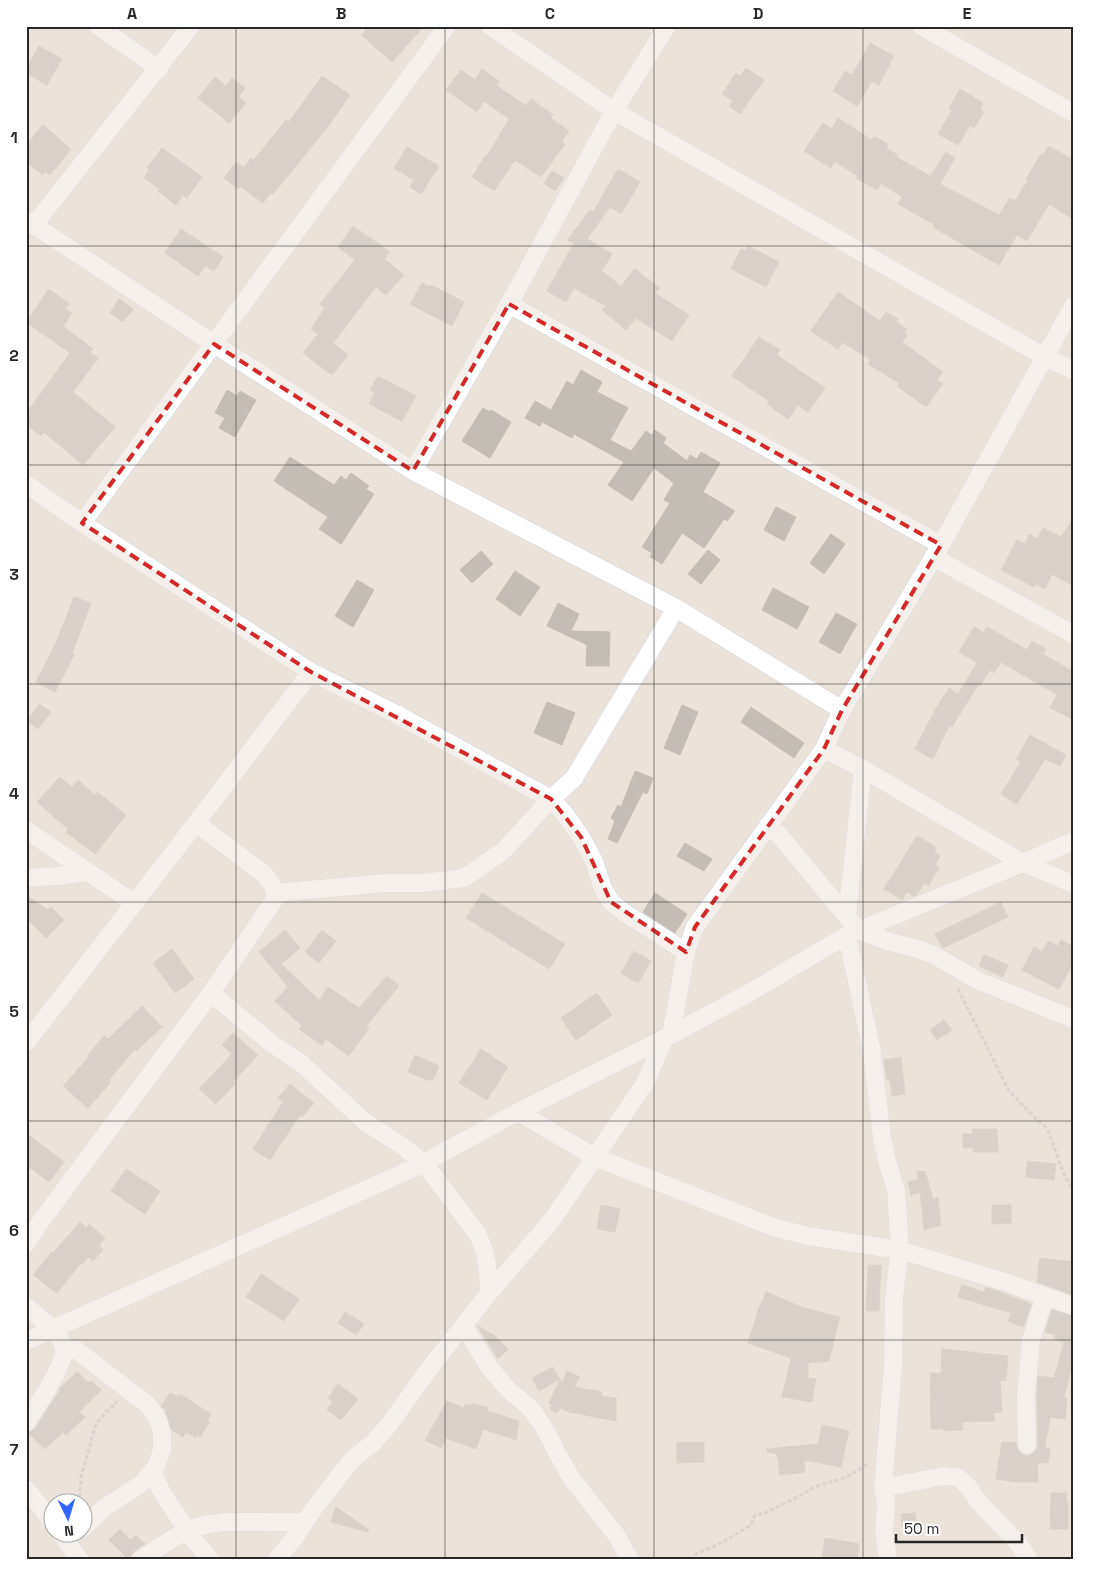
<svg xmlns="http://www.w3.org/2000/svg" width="1099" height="1586" viewBox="0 0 1099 1586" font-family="'Space Grotesk',sans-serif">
<rect width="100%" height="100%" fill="#ebe2d9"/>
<path fill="#c3bdb5" stroke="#c7beb3" d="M369 26H424L392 62 361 35Z
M870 43 894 56 879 85 872 81 857 106 833 91 845 71 852 75Z
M39 46 62 59 47 85 26 73V69Z
M746 68 764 80 740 114 729 106 733 101 722 94 736 73 740 76Z
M482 69 499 81 496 85 526 106 531 99 553 115 551 118 569 131 562 141 565 144 541 177 515 160 494 191 472 177 486 155 487 156 509 119 484 101 477 112 446 90 461 70 475 80Z
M322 76 350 95 327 128 273 194 271 193 263 203 240 186 238 189 224 178 236 162 244 168 251 158 254 160 286 120 289 122Z
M215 77 226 86 232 78 245 88 239 97 246 103 229 123 198 98Z
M960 89 983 103 980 109 984 112 974 128 970 126 958 145 938 134 952 110 949 108Z
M838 118 872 140 874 136 888 144 886 148 898 155 896 157 930 176 946 152 955 158 940 184 999 215 1010 198 1015 201 1028 180 1026 179 1041 154 1043 155 1049 146 1073 160V219L1049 204 1027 241 1017 235 999 265 934 228 935 225 898 204 902 197 881 183 877 190 856 178 858 176 835 162 831 168 804 151 823 123 832 129Z
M43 125 71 149 50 175 46 172 43 175 26 162V145Z
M407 147 439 166 421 194 410 187 414 180 394 168Z
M162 148 202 177 187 198 183 195 176 205 158 191 160 189 144 178 149 170 147 168Z
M618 169 640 182 621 214 610 207 587 239 612 254 602 271 621 286 635 269 660 288 655 293 689 315 672 341 636 318 626 330 602 310 606 306 574 288 566 302 547 291 574 243 568 240 572 234 590 210 593 212Z
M552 171 564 178 555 191 544 183Z
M353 226 390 252 384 259 404 275 386 295 376 287 333 343 348 355 332 375 303 353 318 334 311 329 325 308 320 304 355 260 338 247Z
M181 229 223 257 214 271 205 266 198 276 165 253Z
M748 246 779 262 766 287 731 269 741 249 745 251Z
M422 283 430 287 431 285 464 302 452 326 410 304Z
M49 289 69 304 65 309 72 313 63 326 93 349 90 352 98 358 73 392 115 427 83 465 44 432 41 436 26 425V414L70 353 26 322Z
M838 292 880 321 886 312 898 319 896 322 907 329 904 333 907 335 902 342 943 372 937 380 943 384 926 407 897 386 899 383 868 364 871 360 842 342 838 349 811 331Z
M119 299 133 309 123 322 110 313Z
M759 337 780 350 777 355 825 388 808 412 798 405 788 419 767 404 769 401 732 376Z
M581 370 602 382 597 392 628 408 610 440 631 451 646 431 652 435 655 430 666 438 663 443 687 461 690 455 697 459 701 452 720 463 703 492 735 511 727 521 724 519 704 548 682 533 662 564 650 557 652 553 642 547 670 503 664 500 674 483 654 468 632 501 608 485 624 462 574 434 572 438 542 422 540 426 525 418 535 401 551 410 567 381 573 385Z
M378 376 416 396 402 421 369 404 375 393 370 390Z
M227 390 237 396 240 391 256 400 235 437 219 428 225 418 215 413Z
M483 408 490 412 491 410 511 422 490 458 462 441Z
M290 457 334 485 341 476 346 480 351 473 369 486 366 489 374 494 341 544 319 529 328 517 274 481Z
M776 507 796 517 784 541 764 530Z
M1073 519V586L1052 574 1045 589 1036 584 1034 587 1001 570 1017 540 1025 544 1029 534 1037 539 1043 528 1061 537Z
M831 534 845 544 824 574 810 563Z
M708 550 720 560 701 584 688 574Z
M481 551 493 564 472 583 460 570Z
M515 571 540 587 520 616 496 599Z
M357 580 374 590 353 627 335 616Z
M773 588 809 607 797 629 762 610Z
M74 597 91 603 72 654 74 655 55 692 36 682 56 643Z
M558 603 579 614 571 631 610 632 609 666H586L587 645 547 626Z
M836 613 857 624 840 654 819 642Z
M974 627 984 633 987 627 1027 650 1032 641 1046 649 1043 654 1073 672V719L1050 708 1057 695 1001 662 994 673 990 670 980 686 978 685 952 727 949 726 933 759 915 749 935 710 949 688 958 694 977 663 959 652Z
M547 702 575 713 562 745 534 733Z
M39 704 51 712 38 729 27 721Z
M682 705 698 712 680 755 664 748Z
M751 707 804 743 794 758 741 722Z
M1030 735 1066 755 1060 766 1045 759 1017 804 1001 794 1021 762 1016 759Z
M635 771 653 778 647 794 643 792 617 843 608 839 615 821 611 818 618 805 621 807Z
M60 777 72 787 78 780 95 795 97 792 126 815 95 854 66 832 68 829 37 802Z
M917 836 937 848 934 852 940 856 935 865 939 868 928 886 924 883 917 895 913 896 907 892 902 900 884 889Z
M685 843 712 859 704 871 677 856Z
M482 893 565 944 549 969 466 918Z
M655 893 687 914 675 933 643 912Z
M26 895 48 910 51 907 64 920 46 938 26 918Z
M1001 902 1008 917 943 948 942 947 935 934Z
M285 930 300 948 281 964 319 1000 328 987 359 1008 387 976 399 986 366 1026 369 1028 349 1056 326 1039 322 1045 299 1029 302 1026 275 1001 288 987 259 952Z
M322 930 336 941 319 963 305 952Z
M1061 940 1073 946V963L1059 989 1022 970 1034 947 1042 952 1048 941 1058 946Z
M172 949 194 979 175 993 153 963Z
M634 951 651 961 638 983 621 973Z
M984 955 1008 965 1003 977 979 966Z
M597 993 612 1015 576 1040 561 1018Z
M142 1006 162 1027 136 1051 135 1049 109 1080 111 1082 88 1108 63 1086 89 1057 87 1056 104 1036 108 1039Z
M944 1020 952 1030 937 1040 930 1030Z
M233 1033 258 1055 233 1082 235 1084 216 1104 199 1089 232 1054 222 1045Z
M481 1049 508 1067 487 1100 459 1083Z
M415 1055 439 1066 433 1080H427L408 1072Z
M901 1057 905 1094 892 1096 890 1080H887L884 1060Z
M290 1084 314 1103 302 1117 300 1115 270 1160 253 1149 283 1102 278 1098Z
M972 1129H997L998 1152H973V1148H963V1134H973Z
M26 1133 64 1162 49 1182 26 1165Z
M1027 1161 1056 1164 1054 1180 1026 1177Z
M126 1169 160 1191 145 1214 111 1191Z
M925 1171 933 1199 938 1198 941 1225 924 1230 920 1192 911 1195 908 1182 918 1179 917 1172Z
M601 1205 620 1209 615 1232 597 1229Z
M992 1205H1011V1223L992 1224Z
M80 1222 86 1228 89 1224 105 1238 99 1245 103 1250 93 1261 89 1257 82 1264 81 1263 57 1293 33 1275 52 1252 53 1253Z
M1040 1258 1073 1262V1295L1037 1282Z
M868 1265H881L879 1311H866Z
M261 1274 299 1299 284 1321 246 1297Z
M962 1285 984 1292 986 1287 1031 1304 1024 1326 1022 1327 1008 1321 1011 1313 958 1297Z
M766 1292 804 1308 840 1317 829 1361 808 1363V1378L816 1379 812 1402 782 1397 791 1358 748 1343 759 1308Z
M1052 1310 1073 1316V1361L1064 1398H1067L1065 1419 1050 1417 1045 1448 1050 1449 1048 1463H1037L1038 1482H1018L996 1479 1002 1442H1016L1018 1451 1022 1454 1027 1456 1032 1454 1036 1450 1038 1445 1037 1395 1038 1376 1054 1378 1064 1342 1054 1339 1056 1335 1045 1332Z
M345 1312 364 1324 356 1335 338 1323Z
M477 1325 491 1334 492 1333 508 1349 498 1359Z
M942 1349 1008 1356 1006 1381 1000 1380 1002 1412 994 1413V1421L962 1422 963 1430 944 1431V1429H931L930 1373H941Z
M553 1367 562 1383 567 1371 580 1377 574 1387 602 1392 601 1396 616 1398V1421L569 1412 560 1408 557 1413 550 1409 552 1405 549 1403 560 1379 539 1391 532 1378Z
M77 1372 89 1383 91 1381 101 1390 79 1412 85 1417 66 1435 63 1432 45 1449 28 1433 35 1429 55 1397 61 1390 59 1389Z
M338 1384 358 1399 341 1420 327 1410 333 1402 328 1398Z
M170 1393 179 1397 180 1394 211 1414 207 1420 210 1422 200 1437 197 1435 196 1438 186 1432 183 1437 172 1430 165 1412 167 1410 161 1406Z
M447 1401 464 1408 465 1404 472 1406V1403L488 1408 487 1411 519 1421 516 1440 483 1429 476 1449 446 1438 441 1448 425 1440Z
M822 1425 849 1431 841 1467 804 1460 805 1472 780 1475 777 1454 767 1452V1449L818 1444Z
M677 1442H704V1462L677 1463Z
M1051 1493H1067L1066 1502H1068V1529H1050Z
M336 1507 369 1530 368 1532 331 1522Z
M915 1513 916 1525 902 1526 901 1514Z
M120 1529 130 1540 136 1535 145 1544 134 1551 129 1560 109 1540Z
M825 1538 859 1544 857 1560H822Z"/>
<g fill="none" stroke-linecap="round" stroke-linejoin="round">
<g stroke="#cfd4e2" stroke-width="19">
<path id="minor" d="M98 26 159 69
M490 26 614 111 1045 357 1073 370
M921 26 1073 113
M26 220 214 344 413 471 676 608 842 710
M33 226 191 26
M509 304 941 545
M413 471 509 304 614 111 667 26
M26 484 82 523 311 672 396 714 551 799 564 813 581 837 594 861 603 889 611 902 625 913 686 952
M82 523 447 26
M933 557 1073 634
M824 749 863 769 1023 863 1073 884
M768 825 780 836 858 930 890 942 915 948 934 955 977 980 1073 1019
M26 830 134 903
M26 878 58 876 88 872
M275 893 386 883H423L464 878 503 851 551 799 574 778 676 608
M847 916 863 769
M847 935 872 1052 882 1138 887 1161 896 1190 900 1250 894 1296 893 1366 883 1488 886 1503 884 1531 888 1560
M211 993 271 1043 301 1063 365 1122 401 1145 424 1163 478 1235C488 1256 488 1271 489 1293
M671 1035 749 993 847 935 1023 863 1073 841
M26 1043 180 844 311 672
M518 1112 595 1157 773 1227 808 1236 900 1250 1008 1283 1073 1306
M26 1244 41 1221 211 993 275 899C276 888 271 882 264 874L196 823
M26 1306C39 1317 59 1331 64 1348 67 1361 34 1411 26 1423
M464 1326 489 1367 509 1390 532 1410 546 1431 558 1455 572 1479 617 1536 630 1560
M26 1341 414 1168 518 1112 671 1035 686 952 695 927 824 749 842 710 941 545 1073 306
M75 1349 148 1405 158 1420 162 1433V1450L156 1467 141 1484 104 1508 82 1529
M1027 1445 1026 1395 1031 1340 1045 1296
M152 1472 163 1494 193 1539 211 1560
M883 1488 943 1476 957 1477 969 1487 976 1499 1019 1544 1029 1560
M26 1489 52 1521
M61 1534 80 1560
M140 1560C156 1550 170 1539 186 1531 219 1516 269 1524 305 1522
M276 1560 296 1536 312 1511 347 1466 355 1457 372 1444 388 1426 429 1369 489 1293 552 1220 645 1083 664 1040"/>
</g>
<path stroke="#c3c3c3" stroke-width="3" stroke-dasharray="4 2.5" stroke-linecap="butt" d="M958 989 1009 1091 1038 1121 1047 1128 1064 1174 1073 1190
M79 1504 81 1477 96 1424 106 1412 117 1402
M690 1560 696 1554 723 1542 751 1525 755 1515 765 1513 801 1495 814 1487 841 1479 852 1474 869 1463"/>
<use href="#minor" stroke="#fff" stroke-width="18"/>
</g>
<path d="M0 0H1099V1586H0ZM509 304 941 545 842 710 824 749 695 927 686 952 611 902 581 837 551 799 311 672 82 523 214 344 413 471Z" fill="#ebe2d9" fill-opacity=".55" fill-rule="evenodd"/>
<path fill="none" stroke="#d62828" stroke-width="4" stroke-dasharray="10 6" stroke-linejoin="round" d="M509 304 941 545 842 710 824 749 695 927 686 952 611 902 581 837 551 799 311 672 82 523 214 344 413 471Z"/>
<path fill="none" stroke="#282828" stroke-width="1" stroke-opacity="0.55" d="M236 26V1560M445 26V1560M654 26V1560M863 26V1560M26 246H1073M26 465H1073M26 684H1073M26 902H1073M26 1121H1073M26 1340H1073"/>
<rect width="1099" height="1586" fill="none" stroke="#ffffff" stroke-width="55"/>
<g transform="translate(68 1518) rotate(175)"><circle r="24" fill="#ffffff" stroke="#a9a9a9"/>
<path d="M0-4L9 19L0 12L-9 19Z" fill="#3366ff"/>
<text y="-8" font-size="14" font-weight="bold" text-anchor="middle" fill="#282828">N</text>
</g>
<path d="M896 1534v8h126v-8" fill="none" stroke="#282828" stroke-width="2.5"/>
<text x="904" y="1534" font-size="15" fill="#282828" stroke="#ffffff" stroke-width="4" paint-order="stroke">50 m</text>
<rect x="28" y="28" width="1044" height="1530" fill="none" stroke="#282828" stroke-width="2"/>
<g font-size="16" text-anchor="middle" font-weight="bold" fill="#282828">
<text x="132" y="19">A</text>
<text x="341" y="19">B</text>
<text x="550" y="19">C</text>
<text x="758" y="19">D</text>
<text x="967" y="19">E</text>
<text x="14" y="143">1</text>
<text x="14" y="361">2</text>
<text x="14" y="580">3</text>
<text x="14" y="799">4</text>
<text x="14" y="1017">5</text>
<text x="14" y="1236">6</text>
<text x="14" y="1455">7</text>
</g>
</svg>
